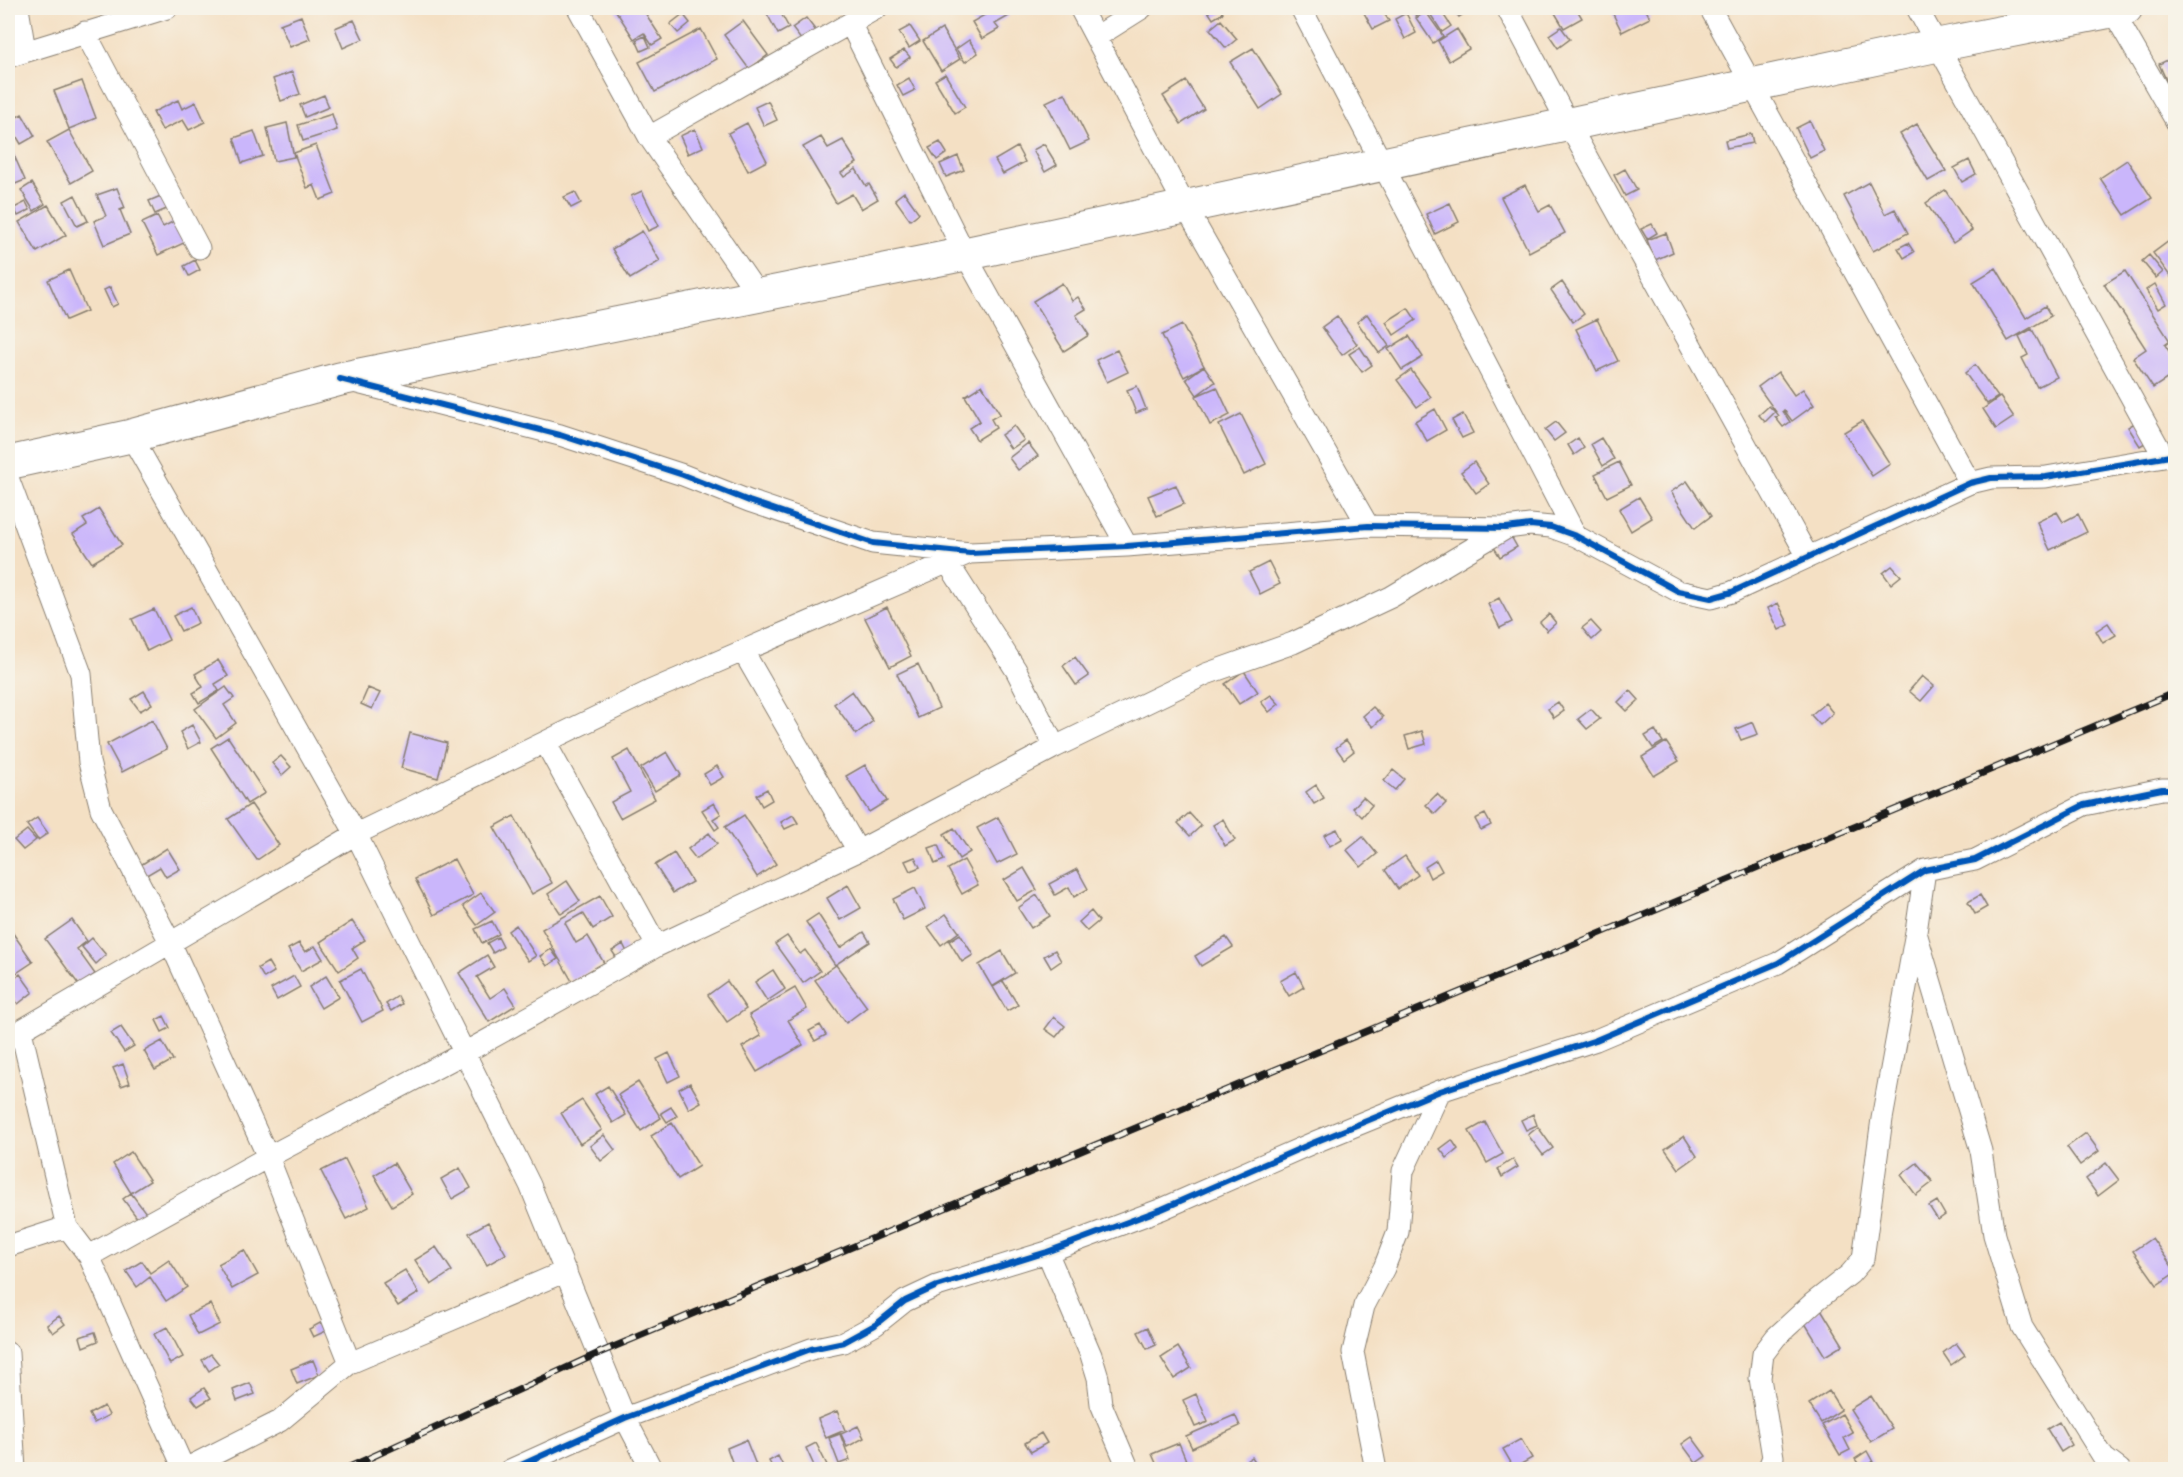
<svg xmlns="http://www.w3.org/2000/svg" width="2183" height="1477" viewBox="0 0 2183 1477" font-family="'Sorts Mill Goudy',serif">
<rect width="100%" height="100%" fill="#f7f3e8"/>
<filter id="ink" filterUnits="userSpaceOnUse"><feTurbulence type="fractalNoise" baseFrequency=".0167" numOctaves="2"/><feDisplacementMap in="SourceGraphic" scale="12" xChannelSelector="R" yChannelSelector="G"/><feConvolveMatrix kernelMatrix="1 2 1 2 8 2 1 2 1" color-interpolation-filters="sRGB"/></filter>
<filter id="wash" filterUnits="userSpaceOnUse"><feTurbulence type="fractalNoise" baseFrequency=".008" numOctaves="4" result="noise"/><feDisplacementMap in="SourceGraphic" scale="24" xChannelSelector="R" yChannelSelector="G"/><feGaussianBlur stdDeviation="1.35" result="paint"/><feColorMatrix in="noise" values="0 0 0 0 0 0 0 0 0 0 0 0 0 0 0 0 0 1.4 0 .05"/><feComposite in="paint" operator="in"/></filter>
<g filter="url(#wash)">
<rect width="100%" height="100%" fill="#f4e0c4"/>
<g id="blocks">
<path fill="#cab6fb" d="M614 8H642L662 39 652 45 644 33 634 39Z
M770 8H778L789 28 778 34 765 10Z
M991 8H1004L1009 16 995 24 999 29 982 39 972 22 992 11Z
M1206 8H1219L1223 13 1213 19Z
M1370 8H1381L1389 21 1373 29 1363 11Z
M1410 8H1439L1451 26 1442 32 1427 9 1416 16Z
M1452 8H1473L1459 17Z
M1552 8H1576L1582 18 1564 28Z
M1610 8H1645L1650 18 1622 32Z
M1426 12 1443 36 1433 43 1416 18Z
M1406 13 1416 33 1405 39 1395 19Z
M683 14 690 23 678 33 670 24Z
M301 16 310 39 290 47 280 24Z
M806 18 816 31 802 41 792 28Z
M354 20 363 39 343 48 335 28Z
M1221 20 1237 39 1226 48 1210 29Z
M743 21 768 55 749 69 724 35Z
M910 26 920 41 909 48 899 32Z
M1561 27 1570 39 1558 48 1549 35Z
M701 29 717 59 655 92 639 62Z
M942 29 960 59 941 71 923 41Z
M1457 29 1469 49 1449 61 1438 41Z
M645 36 650 47 641 51 636 40Z
M969 40 978 53 965 62 956 49Z
M1253 48 1282 94 1260 109 1230 62Z
M904 50 910 57 896 67 890 59Z
M2176 56V81L2168 84 2159 64Z
M292 72 300 94 281 101 273 79Z
M945 74 965 107 955 113 935 80Z
M909 78 915 90 903 96 897 85Z
M82 81 96 118 69 129 54 91Z
M1186 81 1204 109 1181 124 1163 96Z
M1065 93 1089 141 1070 150 1046 102Z
M324 95 329 107 305 117 300 105Z
M178 100 182 109 196 102 205 122 189 130 183 120 162 130 153 112Z
M768 101 777 120 764 126 755 107Z
M22 114 35 136 21 144 8 122Z
M332 114 337 130 303 141 298 125Z
M1810 121 1824 151 1810 158 1796 128Z
M287 123 294 157 274 161 267 128Z
M747 123 767 161 748 171 728 133Z
M1917 124 1946 171 1928 181 1900 134Z
M695 129 703 147 688 154 680 136Z
M69 130 92 171 71 183 47 142Z
M254 131 263 156 242 163 234 138Z
M1751 134 1753 143 1727 148 1725 140Z
M821 137 828 148 843 140 857 163 841 173 844 177 856 169 866 186 869 184 878 199 861 209 852 194 836 203 803 147Z
M940 142 947 153 937 160 929 148Z
M1044 144 1057 165 1045 172 1033 150Z
M316 145 335 194 320 200 314 185 307 188 294 153Z
M1017 147 1025 162 1003 174 995 160Z
M13 153 25 180 8 187V155Z
M958 156 964 170 946 177 940 164Z
M1969 160 1976 174 1962 182 1954 168Z
M2127 160 2152 198 2125 215 2100 178Z
M1625 169 1637 190 1625 196 1614 175Z
M1869 182 1885 214 1895 209 1908 233 1873 251 1844 196Z
M32 183 45 204 34 211 21 190Z
M1525 185 1539 211 1550 205 1565 233 1529 252 1501 197Z
M117 188 125 208 120 210 130 234 104 245 94 221 106 216 97 195Z
M1945 190 1972 230 1953 243 1926 203Z
M642 191 659 226 648 231 631 196Z
M575 192 581 203 571 208 564 197Z
M904 192 919 213 910 220 895 199Z
M75 195 88 221 77 226 64 201Z
M163 195 169 208 155 214 149 201Z
M26 202 30 210 18 216 14 208Z
M1450 203 1459 222 1435 234 1426 214Z
M48 205 66 235 37 252 19 222Z
M157 216 163 227 176 220 186 242 158 255 142 223Z
M1652 224 1657 233 1647 239 1641 229Z
M642 231 660 261 630 279 612 249Z
M1666 233 1673 252 1655 260 1647 240Z
M2173 238 2176 241V284L2153 253Z
M1908 243 1914 252 1904 258 1898 248Z
M2149 255 2163 272 2156 278 2142 261Z
M195 260 200 270 189 276 184 266Z
M1996 268 2026 318 2045 306 2051 316 2008 341 1973 282Z
M69 270 87 311 66 320 48 280Z
M2125 271 2170 341 2165 345 2176 362V373L2153 388 2133 358 2146 349 2104 284Z
M1562 282 1584 314 1573 322 1551 290Z
M1062 283 1072 301 1078 297 1086 309 1076 315 1089 335 1064 351 1033 301Z
M2155 284 2166 304 2158 309 2146 290Z
M110 287 118 304 112 307 104 290Z
M1408 308 1416 320 1394 335 1386 322Z
M1367 314 1389 346 1379 353 1357 322Z
M1337 316 1357 344 1342 355 1322 327Z
M1597 319 1618 361 1597 371 1576 329Z
M1182 325 1204 366 1184 377 1162 335Z
M2032 329 2057 377 2037 387 2022 358 2028 355 2019 336Z
M1409 336 1423 357 1402 370 1388 349Z
M1360 347 1372 365 1362 372 1349 354Z
M1117 350 1128 372 1107 382 1096 360Z
M1975 365 1998 397 1987 404 1965 373Z
M1204 366 1215 382 1197 395 1186 379Z
M1411 370 1431 397 1417 407 1397 380Z
M1778 372 1794 395 1803 389 1814 405 1792 421 1784 410 1783 411 1790 422 1783 427 1775 417 1779 416 1758 387Z
M982 385 1000 414 991 419 996 428 977 440 969 428 980 421 965 396Z
M1137 386 1146 409 1136 413 1127 390Z
M1217 387 1230 415 1210 425 1196 396Z
M2000 397 2014 417 1996 429 1983 409Z
M1769 406 1775 412 1765 422 1759 415Z
M1435 409 1446 430 1427 441 1415 421Z
M1241 414 1266 464 1244 475 1219 425Z
M1463 414 1473 433 1462 438 1452 420Z
M1862 421 1890 464 1872 476 1844 432Z
M2138 421 2150 440 2140 446 2128 427Z
M1556 422 1565 433 1554 441 1545 430Z
M1014 426 1024 440 1011 449 1001 435Z
M1578 438 1584 448 1574 455 1568 445Z
M1601 438 1614 459 1603 466 1591 444Z
M1028 443 1038 456 1018 470 1009 458Z
M1474 462 1489 484 1476 493 1461 472Z
M1619 462 1631 485 1607 497 1595 474Z
M1687 481 1711 516 1695 528 1671 492Z
M1176 485 1184 504 1157 516 1148 496Z
M1639 497 1652 518 1631 531 1619 509Z
M99 509 122 545 92 563 73 534 87 525 83 519Z
M2057 512 2063 522 2078 514 2087 532 2050 550 2037 522Z
M1508 531 1517 547 1500 557 1490 541Z
M1269 562 1280 584 1260 594 1249 572Z
M1892 566 1901 576 1891 584 1883 573Z
M1499 598 1512 622 1500 628 1488 604Z
M1778 603 1789 625 1779 630 1768 608Z
M191 607 198 623 181 631 173 616Z
M887 607 911 656 890 667 865 618Z
M154 609 169 640 147 651 132 619Z
M1549 614 1556 623 1547 631 1540 622Z
M1591 621 1601 632 1592 640 1582 628Z
M2108 623 2116 635 2103 643 2096 631Z
M1075 657 1089 676 1076 685 1063 666Z
M218 660 228 676 215 684 219 691 199 703 193 693 203 687 195 674Z
M918 664 939 708 918 718 897 674Z
M1244 671 1258 692 1239 704 1225 684Z
M1922 676 1934 686 1921 701 1909 691Z
M226 687 234 698 224 705 236 723 216 738 195 709Z
M368 688 380 693 372 709 361 704Z
M1630 690 1639 700 1627 711 1618 702Z
M144 691 152 704 140 711 131 699Z
M852 691 873 721 856 734 834 704Z
M1271 695 1279 704 1269 712 1261 702Z
M1558 702 1564 711 1554 718 1548 709Z
M1825 703 1833 713 1820 725 1811 715Z
M1373 707 1383 717 1373 727 1363 716Z
M1591 709 1600 719 1587 729 1578 719Z
M152 720 167 749 122 772 107 744Z
M1753 722 1758 734 1741 740 1736 729Z
M192 725 201 742 188 749 180 732Z
M1655 730 1663 742 1653 748 1645 736Z
M1422 731 1426 744 1409 749 1405 736Z
M410 733 447 743 438 778 401 768Z
M228 737 265 793 247 804 211 748Z
M1346 740 1354 751 1344 759 1336 748Z
M1666 742 1679 761 1654 776 1642 757Z
M629 750 655 799 620 818 611 802 630 792 613 759Z
M667 752 681 775 655 791 641 768Z
M281 756 291 767 282 775 272 763Z
M865 765 887 801 869 812 846 776Z
M717 766 724 777 710 785 704 774Z
M1393 770 1404 779 1395 790 1384 781Z
M1316 785 1324 798 1314 804 1306 792Z
M767 789 772 800 762 806 756 795Z
M1437 794 1446 803 1435 814 1426 805Z
M1363 797 1372 805 1362 817 1353 808Z
M714 803 721 814 713 819 719 827 715 830 702 810Z
M251 804 279 845 257 860 228 819Z
M1189 813 1201 826 1190 836 1178 823Z
M1485 814 1491 825 1481 830 1475 819Z
M744 815 776 864 757 877 725 827Z
M793 815 798 823 785 829 781 822Z
M514 816 552 883 532 894 494 827Z
M998 817 1017 854 997 864 977 828Z
M37 818 48 833 38 840 27 825Z
M1223 819 1235 840 1225 846 1213 825Z
M954 828 970 852 959 859 944 834Z
M1337 829 1342 839 1330 846 1324 835Z
M27 830 36 840 23 850 14 840Z
M709 833 717 844 696 859 688 849Z
M1363 837 1377 854 1361 867 1347 850Z
M938 845 944 860 935 864 929 848Z
M167 848 180 869 166 877 160 867 145 876 139 866Z
M674 853 692 882 673 893 655 865Z
M1405 856 1418 875 1398 889 1385 870Z
M915 857 920 867 910 871 905 861Z
M454 859 473 895 434 915 415 879Z
M964 860 978 885 962 894 948 869Z
M1436 860 1442 871 1430 878 1425 867Z
M1024 868 1037 890 1017 901 1004 880Z
M1077 869 1088 889 1074 897 1069 887 1055 895 1049 884Z
M567 881 580 901 561 914 548 894Z
M848 885 861 908 840 920 827 898Z
M915 888 925 909 903 920 893 899Z
M481 893 495 912 477 925 463 906Z
M1037 895 1050 916 1031 928 1018 908Z
M1980 895 1987 907 1975 914 1968 902Z
M600 896 612 917 593 929 583 913 565 923 576 943 588 936 604 963 572 981 542 929Z
M1091 911 1099 921 1087 931 1079 922Z
M818 914 840 948 864 932 870 942 835 965 806 922Z
M946 914 959 932 941 945 928 927Z
M72 920 87 941 77 949 95 974 79 985 45 939Z
M352 921 365 940 352 948 358 958 339 971 320 942Z
M492 921 499 934 482 943 475 929Z
M516 925 536 956 528 961 508 931Z
M12 932 33 962 15 974 8 964V935Z
M960 934 973 955 962 962 949 941Z
M787 936 800 954 805 950 820 971 803 983 775 944Z
M498 937 503 947 493 953 487 943Z
M1226 937 1233 947 1201 966 1195 956Z
M92 938 106 955 96 964 82 947Z
M299 943 305 952 315 946 323 959 301 971 288 949Z
M623 944 628 954 618 960 612 951Z
M551 949 558 959 547 966 540 956Z
M1055 950 1061 961 1051 968 1044 956Z
M1002 951 1015 973 992 987 979 965Z
M487 955 494 967 477 977 490 998 505 988 516 1005 489 1022 459 973Z
M268 962 274 972 264 978 258 968Z
M836 965 867 1007 846 1023 815 980Z
M361 969 383 1011 362 1022 340 980Z
M773 970 785 989 767 1001 755 982Z
M1296 972 1304 987 1289 996 1280 981Z
M20 974 33 992 18 1004 8 991V984Z
M294 976 300 987 277 1000 271 989Z
M326 976 339 997 321 1008 309 987Z
M727 981 746 1009 727 1022 708 995Z
M1003 981 1018 1005 1007 1011 993 987Z
M795 988 807 1009 788 1020 803 1045 757 1072 742 1047 761 1036 749 1015Z
M398 996 402 1004 391 1011 386 1004Z
M164 1016 170 1028 162 1032 156 1020Z
M1054 1017 1065 1026 1056 1037 1045 1029Z
M820 1025 826 1035 815 1041 809 1031Z
M121 1027 134 1046 124 1052 111 1033Z
M162 1041 173 1060 155 1070 144 1051Z
M669 1053 680 1076 668 1082 657 1059Z
M123 1064 130 1083 121 1086 113 1068Z
M638 1082 661 1118 641 1131 618 1095Z
M690 1083 701 1102 689 1109 679 1089Z
M608 1086 626 1115 613 1123 595 1094Z
M582 1100 602 1130 580 1144 561 1113Z
M671 1107 677 1116 667 1122 661 1113Z
M1533 1114 1537 1125 1526 1130 1521 1120Z
M1485 1122 1503 1154 1487 1163 1469 1131Z
M672 1123 699 1166 678 1179 651 1136Z
M1538 1127 1553 1148 1543 1155 1528 1135Z
M2086 1133 2099 1151 2080 1165 2067 1147Z
M604 1135 615 1150 601 1161 590 1146Z
M1684 1136 1697 1156 1679 1169 1665 1149Z
M1452 1140 1458 1149 1447 1158 1440 1149Z
M131 1152 150 1181 131 1193 113 1164Z
M345 1159 369 1207 346 1219 321 1171Z
M1513 1159 1518 1167 1502 1177 1498 1169Z
M394 1163 412 1194 392 1206 374 1175Z
M1917 1163 1933 1182 1916 1195 1901 1175Z
M2106 1163 2119 1180 2098 1196 2086 1179Z
M460 1168 471 1188 452 1199 441 1179Z
M131 1193 146 1213 138 1219 123 1199Z
M1937 1201 1945 1215 1938 1220 1929 1206Z
M488 1222 506 1254 487 1265 469 1233Z
M2152 1238 2176 1272 2157 1285 2133 1251Z
M436 1247 452 1271 431 1285 415 1260Z
M244 1250 258 1275 232 1289 218 1264Z
M169 1260 187 1287 166 1301 150 1277 137 1287 126 1271 142 1261 150 1273Z
M405 1270 419 1293 398 1306 383 1283Z
M210 1304 220 1324 198 1335 188 1315Z
M1821 1309 1843 1345 1825 1356 1803 1320Z
M59 1316 65 1324 53 1333 47 1325Z
M322 1322 326 1331 313 1337 309 1329Z
M167 1327 183 1357 170 1364 154 1334Z
M1148 1327 1156 1345 1147 1349 1138 1332Z
M95 1332 98 1341 83 1347 80 1337Z
M1956 1343 1965 1355 1951 1365 1943 1353Z
M1178 1347 1191 1368 1174 1379 1161 1358Z
M211 1354 219 1364 209 1371 202 1360Z
M313 1360 319 1375 297 1384 291 1369Z
M250 1383 255 1394 237 1401 233 1390Z
M204 1388 211 1398 198 1406 191 1397Z
M1829 1391 1841 1410 1821 1423 1809 1404Z
M1196 1394 1208 1422 1195 1427 1183 1400Z
M1871 1396 1892 1429 1871 1442 1850 1409Z
M104 1406 109 1415 94 1423 89 1414Z
M837 1411 845 1430 826 1438 818 1419Z
M1842 1414 1853 1433 1844 1438 1850 1450 1840 1455 1822 1425Z
M1235 1415 1240 1426 1192 1448 1186 1436Z
M2059 1422 2072 1445 2061 1452 2047 1429Z
M858 1426 864 1438 847 1447 841 1434Z
M1041 1433 1047 1443 1031 1452 1025 1443Z
M840 1434 850 1460 839 1464 829 1438Z
M1692 1437 1706 1456 1696 1463 1682 1444Z
M1521 1439 1532 1458 1514 1468 1503 1449Z
M746 1440 758 1470H735L727 1448Z
M816 1443 828 1467 823 1470H816L806 1448Z
M1179 1443 1190 1470H1159L1152 1454Z
M1867 1451 1873 1462 1862 1469 1855 1459Z
M778 1456 785 1470H774L769 1461Z
M1252 1457 1258 1466 1253 1470H1247L1243 1463Z"/>
</g>
</g>
<g filter="url(#ink)">
<use href="#blocks" fill-opacity="0" stroke="#887e70" stroke-width="1.5"/>
<g fill="none" stroke-linecap="round" stroke-linejoin="round">
<g stroke="#887e70" stroke-width="23">
<path id="minor" d="M18 8 25 51
M578 8 649 137 759 296
M1080 8 1185 206 1368 526
M1301 8 1576 536
M1507 8 1569 125 1808 557
M1710 8 1970 483
M1917 8 2164 457
M2111 8 2176 121
M850 23 965 254 1127 546
M85 32 199 248
M1096 37 1142 8
M8 57 167 8
M649 137 877 8
M350 381 560 435 683 475 749 501 873 543 970 553 1127 546 1368 526 1506 528 1530 525 1551 527 1576 536 1678 591 1711 598 1732 592 1970 483 1991 478 2046 477 2176 455
M131 436 356 834 530 1185 625 1418 652 1470
M8 478 81 674 89 762 101 809 170 942 268 1157 350 1363
M948 563 1016 670 1055 747
M743 651 858 851
M545 742 657 946
M1917 936 1981 1151 1994 1235 2022 1327 2104 1458 2120 1470
M21 1031 67 1227 89 1256 184 1469
M8 1038 356 834 650 691 967 554
M8 1246 67 1227
M1047 1252 1091 1355 1098 1378 1101 1404 1129 1470
M89 1256 268 1157 466 1052 657 946 858 851 1055 747 1206 674 1293 643 1391 597 1505 529
M8 1353 15 1470
M183 1470 280 1421 350 1363 566 1271
M510 1470 625 1418 811 1349 844 1342 875 1325 905 1301 937 1286 1047 1252 1162 1209 1315 1142 1440 1091 1596 1040 1778 963 1925 870 1975 860 2084 805 2162 789H2176
M1376 1470 1353 1352 1364 1306 1384 1268 1398 1232 1403 1171 1440 1091
M1768 1470 1773 1457 1760 1378 1763 1354 1776 1337 1813 1303 1850 1274 1863 1259 1882 1119 1916 932 1925 870"/>
</g>
<g stroke="#887e70" stroke-width="35">
<path id="primary" d="M8 463 131 436 340 379 965 254 1938 45 2126 8"/>
</g>
<use href="#minor" stroke="#fff" stroke-width="21"/>
<use href="#primary" stroke="#fff" stroke-width="33"/>
<g stroke="#1c1c1c" stroke-width="7">
<path id="rail" d="M343 1470 599 1353 2176 692"/>
</g>
<use href="#rail" stroke="#f7f3e8" stroke-width="4.5" stroke-dasharray="14" stroke-linecap="butt"/>
<g stroke="#f7f3e8" stroke-width="10">
<path id="cycleway" d="M340 379 560 435 683 475 749 501 873 543 970 553 1127 546 1368 526 1506 528 1530 525 1551 527 1576 536 1678 591 1711 598 1732 592 1970 483 1991 478 2046 477 2176 455
M510 1470 625 1418 811 1349 844 1342 875 1325 905 1301 937 1286 1047 1252 1162 1209 1315 1142 1440 1091 1596 1040 1778 963 1925 870 1975 860 2084 805 2162 789H2176"/>
</g>
<use href="#cycleway" stroke="#0057b8" stroke-width="6"/>
</g>
</g>
<rect width="2183" height="1477" fill="none" stroke="#f7f3e8" stroke-width="30"/>
</svg>
